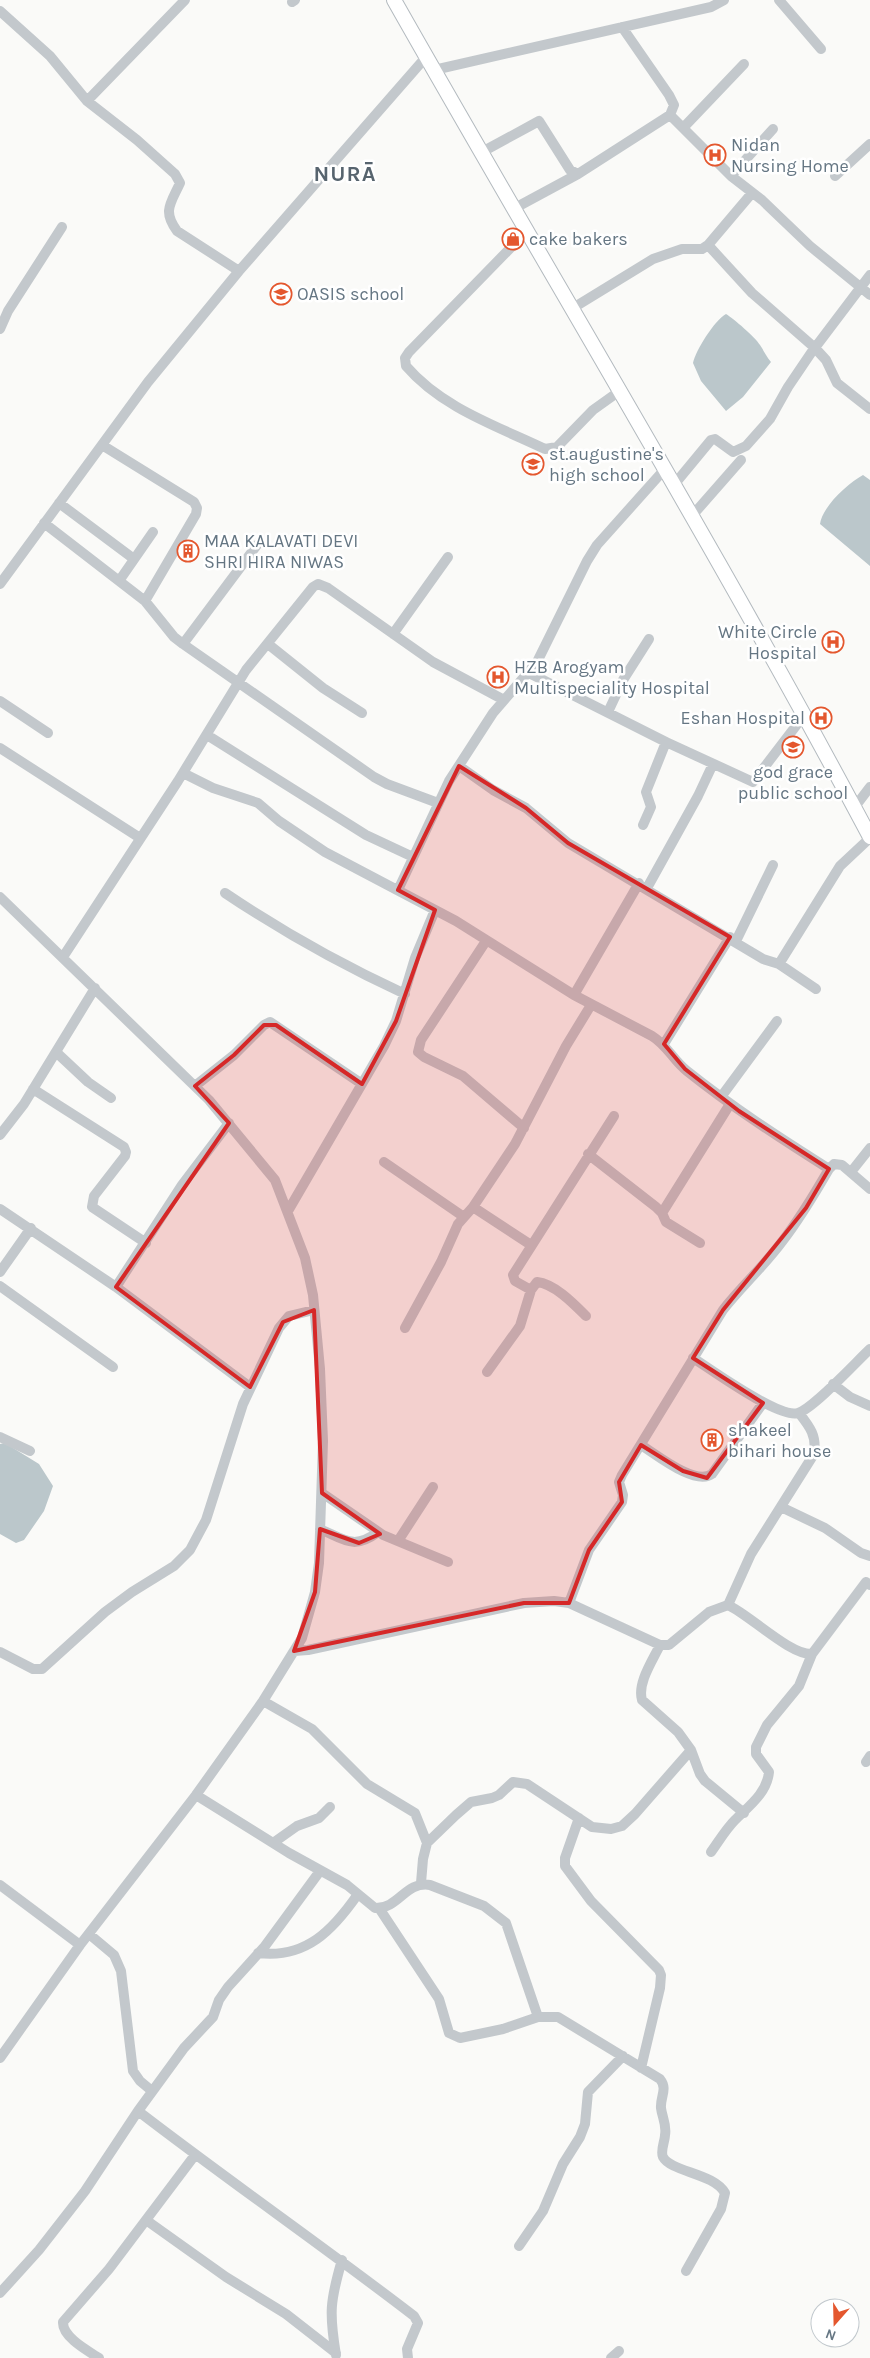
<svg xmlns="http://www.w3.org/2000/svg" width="870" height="2358" viewBox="0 0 870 2358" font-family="Karla,sans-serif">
<rect width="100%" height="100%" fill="#fafaf8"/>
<path fill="#bbc7cb" d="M726 314C734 319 755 337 760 345 764 351 766 356 771 362L743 397 726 411 701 381 693 363C696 350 714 321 726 314Z
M863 475 870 480V566L820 524C822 507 848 483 863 475Z
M5 1443 39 1464 53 1486 44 1511 24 1540 16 1543 0 1534V1444Z"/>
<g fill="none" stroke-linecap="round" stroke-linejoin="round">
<g stroke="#b3babf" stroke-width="16">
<path id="secondary" d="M394 0C552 279 719 553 870 837"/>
</g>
<path stroke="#c3c8cc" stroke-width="10" d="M779 0 821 49
M292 2 295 0
M0 11 50 56 87 101 137 140 175 174 180 183C171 203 162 211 177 231L239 271
M434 70 711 7 724 0
M87 101 185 0
M670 115 731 176 762 200 810 246 870 295
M683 128 744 64
M482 152 539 121 570 170 578 174 670 115 674 105 669 95 622 27
M731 176 773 129
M835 176 870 144
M515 208 578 174
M528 230 409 352 405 358 406 366C442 408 497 426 545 449L557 447 593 410 621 390
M708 245 752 293 815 348 826 360 837 383 870 409
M573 308 653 259 682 249H702L708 245 752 193
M0 329 8 311 62 227
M102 445 194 502 197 508 196 514 145 601
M673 486 711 440 715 439 733 452 746 446 770 419 788 387 811 353 870 275
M59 503 134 559
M691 517 741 460
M44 523 145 601 174 637 183 644 374 777 387 784 438 803
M119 581 153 532
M0 584 148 382 239 271 426 57
M393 634 448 557
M183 644 257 545
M268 644 323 688 362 713
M529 673 666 742 753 782 805 714
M0 701 48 733
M608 712 623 680 649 639
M207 735 366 835 413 857
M0 748 140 838
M459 766 493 790 526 808 568 843 763 959 779 964 816 989
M183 773 213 788 258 803 279 821 325 852 456 921 574 995 652 1036C668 1046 673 1060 687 1071 732 1107 780 1138 829 1169L834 1164 842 1165 870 1189
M854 808 870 787
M643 825 651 807 646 792 666 742
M647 888 698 796 713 764
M398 890 449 781 493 713 537 662 587 561 597 545 664 470
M225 893C283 932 342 965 405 994
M0 897 209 1100 275 1180 305 1258 313 1295 320 1369 323 1441 319 1563 315 1592 302 1638 263 1701 196 1795 80 1945 0 2058
M486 941 421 1040 418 1052 424 1057 463 1076 524 1128
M736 941 773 865
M63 957 178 781 246 670 313 587 318 584 328 588 433 662 504 700
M779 964 840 866 870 838
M574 995 639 883
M664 1044 730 937
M56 1052 88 1082 111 1098
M195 1086 234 1055 264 1025 270 1022 362 1084
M33 1089 124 1147 126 1152 125 1156 94 1196 92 1207 146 1243
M721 1097 777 1021
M0 1135 24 1104 95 988
M588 1154 656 1207 662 1213 666 1222 700 1243
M384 1162 464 1217
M851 1172 870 1148
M473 1207 531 1245
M0 1209 116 1287 250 1387
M288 1211 384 1046 396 1021 415 958 435 910
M662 1213 730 1104
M0 1272 31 1228
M0 1286 113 1367
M116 1287 182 1185 229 1123
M586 1316C574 1304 555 1284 537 1282L531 1290 515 1281 513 1275 614 1116
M405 1328 441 1262 458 1224 473 1207 515 1144 566 1046 591 1005
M693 1358C712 1370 779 1419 798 1413 814 1408 856 1362 870 1349
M487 1372 520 1326 531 1290
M833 1384 850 1397 870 1406
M0 1437 30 1451
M641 1445C657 1455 695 1486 712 1474L763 1403
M322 1493 383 1535 448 1562
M781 1507 825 1528 861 1553 870 1556
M320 1529C345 1540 354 1550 378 1532
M398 1541 433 1487
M569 1603 589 1550 622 1502 623 1495 619 1482 622 1475 723 1310C741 1287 763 1267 781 1243 799 1220 814 1195 829 1169
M728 1605 751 1554 814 1454C817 1436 810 1427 799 1413
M660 1645C653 1660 637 1683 642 1700L678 1732 691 1750 700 1774 705 1781 744 1813
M294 1651 308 1650 524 1603 554 1601 569 1603 660 1645H669L709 1612 728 1605C751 1616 790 1655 812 1654L866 1582 870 1585
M0 1652 33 1669H42L105 1612 132 1592 174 1566 190 1550 206 1520 243 1404 279 1328 289 1316 314 1310
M263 1701 312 1729 367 1784 415 1813 427 1843
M866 1762 870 1756
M196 1795 289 1853 347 1885 375 1908C399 1909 405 1881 430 1885L484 1906 506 1923 538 2017
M579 1818 565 1858V1866L591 1901 659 1970 661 1975 660 1988 641 2068
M273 1843 297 1826 319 1818 330 1807
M711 1852C719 1841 726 1829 735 1820 749 1806 767 1793 769 1772L756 1754V1747L767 1725 799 1686 812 1654
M320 1871 265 1946 228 1987 219 2000 213 2017 184 2048 138 2111C229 2181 323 2246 414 2316L418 2323 407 2349 408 2358
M421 1883 423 1859 427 1843 456 1815 471 1802 492 1798 499 1795 513 1782 527 1784 592 1827 611 1829 622 1826 635 1814 691 1750
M0 1885 80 1945
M379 1908 439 1999 449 2033 460 2038 503 2029 538 2017H558L660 2079C668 2089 660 2097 661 2108 662 2117 667 2125 665 2135 665 2141 660 2151 663 2157 671 2172 714 2173 725 2193L721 2209 686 2271
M89 1934 114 1955 121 1971 133 2071 140 2081 152 2091
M258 1953C306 1959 333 1930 358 1894
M146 2220 226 2277 286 2314 336 2353
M519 2246 543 2211 563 2164 580 2137 585 2124 588 2092 623 2056
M0 2293 39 2250 85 2191 138 2111
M336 2355C329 2313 330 2301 342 2260
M99 2358C88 2351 62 2337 63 2322L109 2269 195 2155
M611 2358 619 2351"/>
<use href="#secondary" stroke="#fff" stroke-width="14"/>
</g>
<path fill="#d62828" fill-opacity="0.2" stroke="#d62828" stroke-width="4" stroke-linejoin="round" d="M459 766 526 808 568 843 730 937 664 1044 685 1069 739 1111 829 1169 806 1208 723 1310 693 1358 763 1403 707 1478 683 1471 641 1445 619 1482 622 1502 589 1550 569 1603H524L294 1651 315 1592 320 1529 359 1543 380 1534 322 1493 314 1310 283 1322 250 1387 116 1287 229 1123 195 1086 234 1055 264 1025H276L362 1084 396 1021 435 910 398 890Z"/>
<defs>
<g id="hospital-ring" transform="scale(1.125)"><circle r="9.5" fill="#fff" stroke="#e4572e" stroke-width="1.5"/><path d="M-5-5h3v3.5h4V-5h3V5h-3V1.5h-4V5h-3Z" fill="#e4572e"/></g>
<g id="shop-ring" transform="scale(1.125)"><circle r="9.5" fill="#fff" stroke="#e4572e" stroke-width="1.5"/><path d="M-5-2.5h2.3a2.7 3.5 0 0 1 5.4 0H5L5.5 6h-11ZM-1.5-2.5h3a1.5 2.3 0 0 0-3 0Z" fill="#e4572e"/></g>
<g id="school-ring" transform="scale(1.125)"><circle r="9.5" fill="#fff" stroke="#e4572e" stroke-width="1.5"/><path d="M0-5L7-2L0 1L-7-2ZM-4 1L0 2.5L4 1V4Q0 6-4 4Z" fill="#e4572e"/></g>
<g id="building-ring" transform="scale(1.125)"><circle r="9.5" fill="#fff" stroke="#e4572e" stroke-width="1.5"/><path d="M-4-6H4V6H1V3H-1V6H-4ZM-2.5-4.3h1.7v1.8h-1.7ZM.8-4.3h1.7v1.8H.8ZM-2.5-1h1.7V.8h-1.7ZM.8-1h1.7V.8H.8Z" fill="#e4572e"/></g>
</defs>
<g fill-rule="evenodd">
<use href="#hospital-ring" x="715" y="155"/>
<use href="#shop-ring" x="513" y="239"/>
<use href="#school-ring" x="281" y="294"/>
<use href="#school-ring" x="533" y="464"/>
<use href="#building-ring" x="188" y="551"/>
<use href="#hospital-ring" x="833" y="642"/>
<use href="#hospital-ring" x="498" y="677"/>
<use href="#hospital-ring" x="821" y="718"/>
<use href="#school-ring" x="793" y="747"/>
<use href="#building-ring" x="712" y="1440"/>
</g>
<g text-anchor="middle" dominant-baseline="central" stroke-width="5" stroke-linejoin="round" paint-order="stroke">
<g font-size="18" fill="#657683" stroke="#fff" text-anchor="start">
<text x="731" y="145">Nidan<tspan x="731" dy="21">Nursing Home</tspan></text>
<text x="529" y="239">cake bakers</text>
<text x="297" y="294">OASIS school</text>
<text x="549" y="454">st.augustine's<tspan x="549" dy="21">high school</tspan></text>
<text x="204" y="541">MAA KALAVATI DEVI<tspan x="204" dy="21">SHRI HIRA NIWAS</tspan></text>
<text x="817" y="632" text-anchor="end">White Circle<tspan x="817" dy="21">Hospital</tspan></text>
<text x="514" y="667">HZB Arogyam<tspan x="514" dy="21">Multispeciality Hospital</tspan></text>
<text x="805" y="718" text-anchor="end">Eshan Hospital</text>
<text x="793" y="772" text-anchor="middle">god grace<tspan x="793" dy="21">public school</tspan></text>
<text x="728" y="1430">shakeel<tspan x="728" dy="21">bihari house</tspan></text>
</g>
<g font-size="22" font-weight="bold" letter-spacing="1" fill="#57646e" stroke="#fff">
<text x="345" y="174">NURĀ</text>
</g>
</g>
<g transform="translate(835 2323) rotate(200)"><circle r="24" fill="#ffffff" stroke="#c1c8cd"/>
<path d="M0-4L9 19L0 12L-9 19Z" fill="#e4572e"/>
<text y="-8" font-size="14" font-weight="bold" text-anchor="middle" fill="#657683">N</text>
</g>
</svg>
